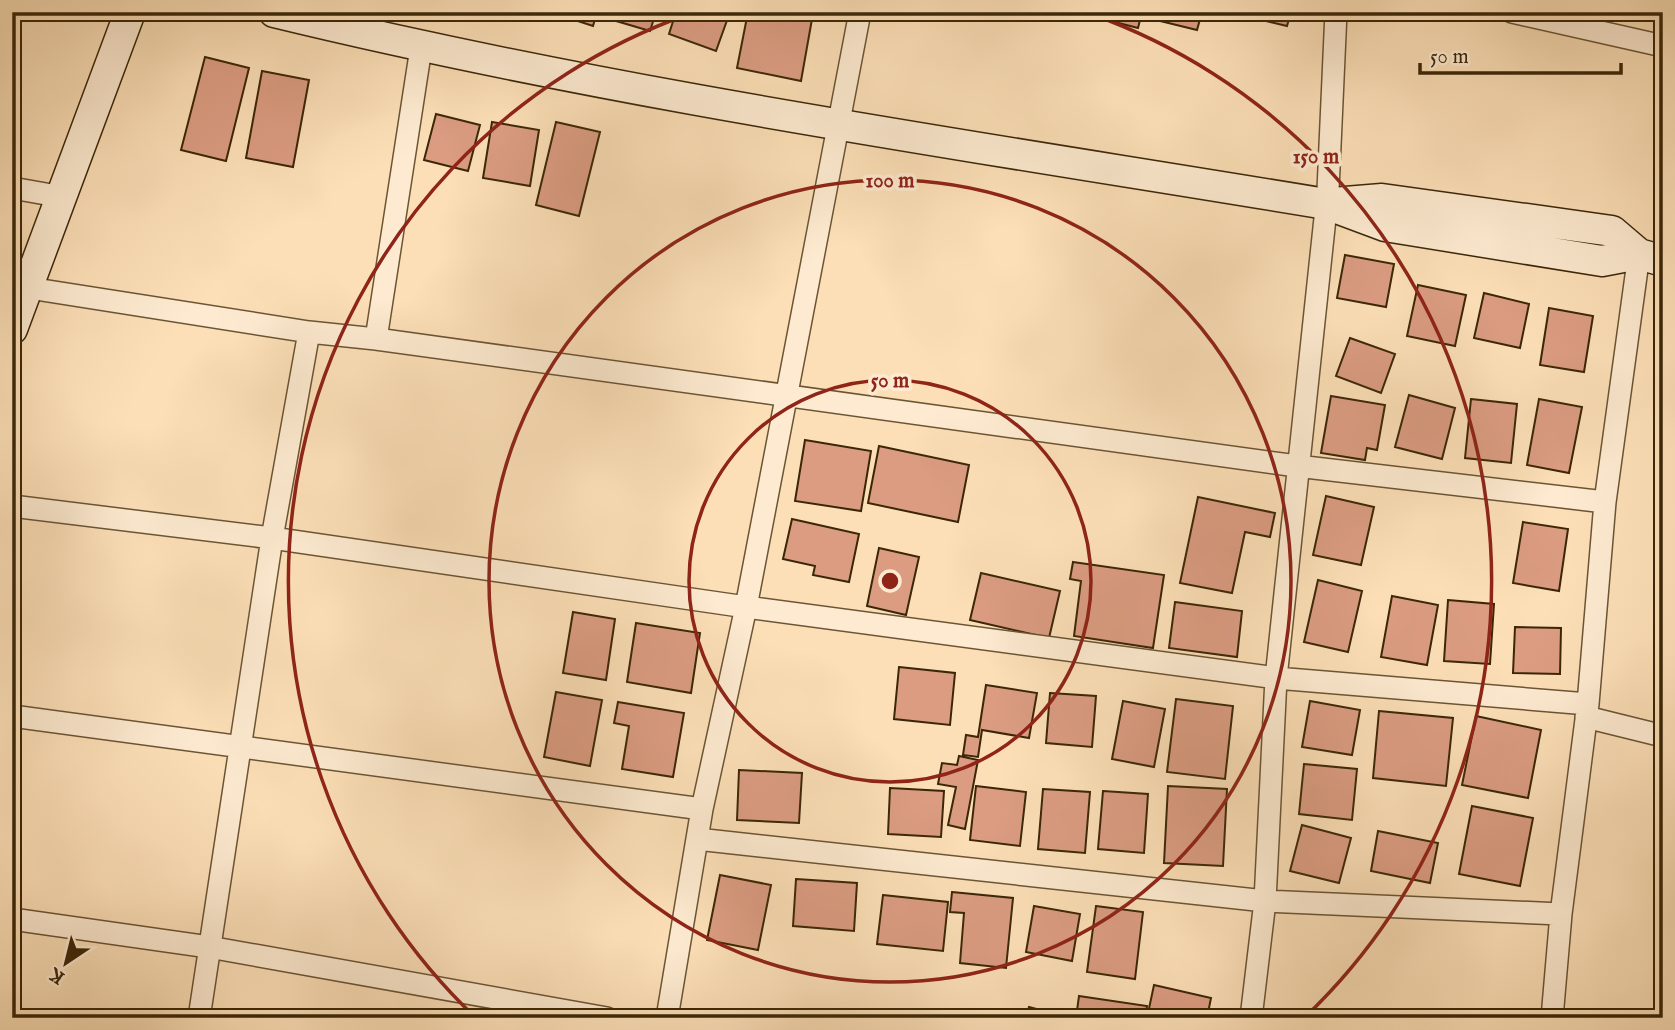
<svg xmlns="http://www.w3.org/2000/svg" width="1675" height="1030" viewBox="0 0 1675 1030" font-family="'IM FELL English',serif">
<rect width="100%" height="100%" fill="#fcdfb7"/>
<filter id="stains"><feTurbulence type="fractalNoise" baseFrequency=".00286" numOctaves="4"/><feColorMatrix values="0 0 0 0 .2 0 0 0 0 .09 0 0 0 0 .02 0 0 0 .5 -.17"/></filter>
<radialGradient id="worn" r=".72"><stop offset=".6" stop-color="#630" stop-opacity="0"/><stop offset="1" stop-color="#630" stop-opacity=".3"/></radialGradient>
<path fill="#db9c82" stroke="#3b2708" stroke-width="2" d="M550 12H597L593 26Z
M608 12H656L650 31 606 18Z
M676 12H730L716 51 669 34Z
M748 12H777L812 19 801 81 737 68Z
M1105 12H1142L1138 28 1103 19Z
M1157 12H1202L1197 30 1156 20Z
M1228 12H1291L1287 26Z
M205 57 249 68 226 161 181 150Z
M262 71 309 80 293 167 246 158Z
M436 114 480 125 468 171 424 160Z
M492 122 539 130 530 186 483 178Z
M556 122 600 132 579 216 536 205Z
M1345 255 1394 264 1386 307 1337 298Z
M1418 285 1466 295 1455 346 1407 336Z
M1484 293 1529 304 1520 348 1474 338Z
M1549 308 1593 316 1584 372 1540 365Z
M1350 338 1395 354 1381 393 1336 376Z
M1409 395 1455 408 1442 459 1395 447Z
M1331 396 1385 405 1377 450 1367 448 1365 460 1321 453Z
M1471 399 1517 404 1511 463 1465 458Z
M1539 399 1582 407 1569 473 1527 465Z
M805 440 871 451 861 511 795 501Z
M879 446 969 465 958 522 868 503Z
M1326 496 1374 507 1361 565 1313 555Z
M1198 497 1275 513 1270 537 1245 532 1232 593 1180 583Z
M792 519 859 534 849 582 813 575 815 566 783 559Z
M1523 522 1568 529 1559 591 1513 583Z
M879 548 919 557 906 615 867 606Z
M1073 562 1164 575 1153 648 1074 636 1081 581 1070 579Z
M981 573 1060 591 1049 638 970 620Z
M1318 580 1362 591 1348 652 1304 642Z
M1392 596 1438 605 1427 665 1381 657Z
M1448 600 1494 604 1490 664 1444 661Z
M1175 602 1242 611 1237 657 1169 648Z
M573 612 615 619 606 680 563 673Z
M636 623 700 633 691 693 627 682Z
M1515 627 1561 628 1560 674 1513 673Z
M899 667 955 673 950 725 894 719Z
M986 685 1037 693 1029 738 982 730 978 757 963 755 966 735 978 737Z
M556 692 602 700 590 766 544 757Z
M1050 693 1096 696 1092 747 1046 743Z
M1176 699 1233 706 1225 779 1167 772Z
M1123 701 1165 709 1154 767 1112 759Z
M1310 701 1360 710 1352 755 1302 747Z
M618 702 684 713 673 777 622 769 629 726 614 723Z
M1379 711 1453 718 1446 786 1373 778Z
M1476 716 1541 730 1528 798 1462 785Z
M959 756 978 760 965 829 948 825 956 787 938 784 942 763 957 765Z
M1304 764 1357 769 1352 820 1299 814Z
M739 770 802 773 799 823 737 820Z
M976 786 1026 792 1020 846 970 840Z
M1168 786 1227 789 1223 866 1164 863Z
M890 788 944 791 941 837 888 834Z
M1043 789 1090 792 1085 853 1038 849Z
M1103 791 1148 794 1144 853 1098 849Z
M1472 806 1533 818 1520 886 1459 874Z
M1302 825 1351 838 1339 883 1290 871Z
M1378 831 1438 843 1430 883 1371 871Z
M720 875 771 885 758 950 707 940Z
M796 879 857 883 854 931 793 926Z
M952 892 1013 898 1006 968 960 963 964 913 950 912Z
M883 895 948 902 943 951 877 944Z
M1034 906 1080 914 1072 961 1026 952Z
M1096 906 1143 912 1135 979 1087 972Z
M1154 985 1211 998 1207 1018H1147Z
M1079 996 1147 1006 1145 1018H1076Z
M1029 1007 1059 1015 1058 1018H1026Z"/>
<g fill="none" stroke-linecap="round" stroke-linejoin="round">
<g stroke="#6b5534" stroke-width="24">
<path id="street" d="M1512 12 1663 46
M12 188 63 197
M29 288 309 332 376 339 1297 466 1605 502
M376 339 421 48
M12 506 272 538 746 607 1276 678 1588 704
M12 716 702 809
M1586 717 1663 736
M697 839 1265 901 1561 914
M12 919 209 947 607 1018
M199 1018 272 538 309 332
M667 1018 702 809 746 607 860 12
M1251 1018 1265 901 1276 678 1328 190 1336 12
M1552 1018 1561 914 1588 704 1605 502 1639 254"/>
</g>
<g stroke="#3b2708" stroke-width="33">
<path id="secondary" d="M274 12C620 96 975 146 1326 204L1385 226 1602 261 1639 254
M1333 203 1382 199 1612 231 1639 254 1663 261
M12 329 130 12"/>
</g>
<use href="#street" stroke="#fdead0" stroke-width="21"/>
<use href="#secondary" stroke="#fdead0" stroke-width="30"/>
</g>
<g fill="none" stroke="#8f2418" stroke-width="3.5">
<circle cx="890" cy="581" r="201"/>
<circle cx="890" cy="581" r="401"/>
<path d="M476 1018A602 602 0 0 1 689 14M1091 14A602 602 0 0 1 1304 1018"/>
</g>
<circle cx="890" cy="581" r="10" fill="#8f2418" stroke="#fdead0" stroke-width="3.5"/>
<g font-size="21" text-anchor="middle" font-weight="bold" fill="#8f2418" stroke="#fdead0" stroke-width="7" stroke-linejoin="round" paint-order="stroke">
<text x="1316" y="163">150 m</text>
<text x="890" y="187">100 m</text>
<text x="890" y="387">50 m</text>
</g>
<rect width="1675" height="1030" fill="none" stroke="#fcdfb7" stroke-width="42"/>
<rect x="14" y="14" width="1647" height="1002" fill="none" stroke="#3b2708" stroke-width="3.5"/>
<rect x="21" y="21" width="1633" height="988" fill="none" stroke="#3b2708" stroke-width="2"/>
<g transform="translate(66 963) rotate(215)" stroke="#fdead0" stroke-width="5" paint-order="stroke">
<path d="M0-5L12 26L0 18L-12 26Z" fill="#3b2708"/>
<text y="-10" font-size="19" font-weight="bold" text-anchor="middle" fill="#3b2708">K</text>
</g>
<path d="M1420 63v10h201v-10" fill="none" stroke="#3b2708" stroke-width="3.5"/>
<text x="1430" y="63" font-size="21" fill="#3b2708" stroke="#fdead0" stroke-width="5" paint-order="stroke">50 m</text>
<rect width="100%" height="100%" filter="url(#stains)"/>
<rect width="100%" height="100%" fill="url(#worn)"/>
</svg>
